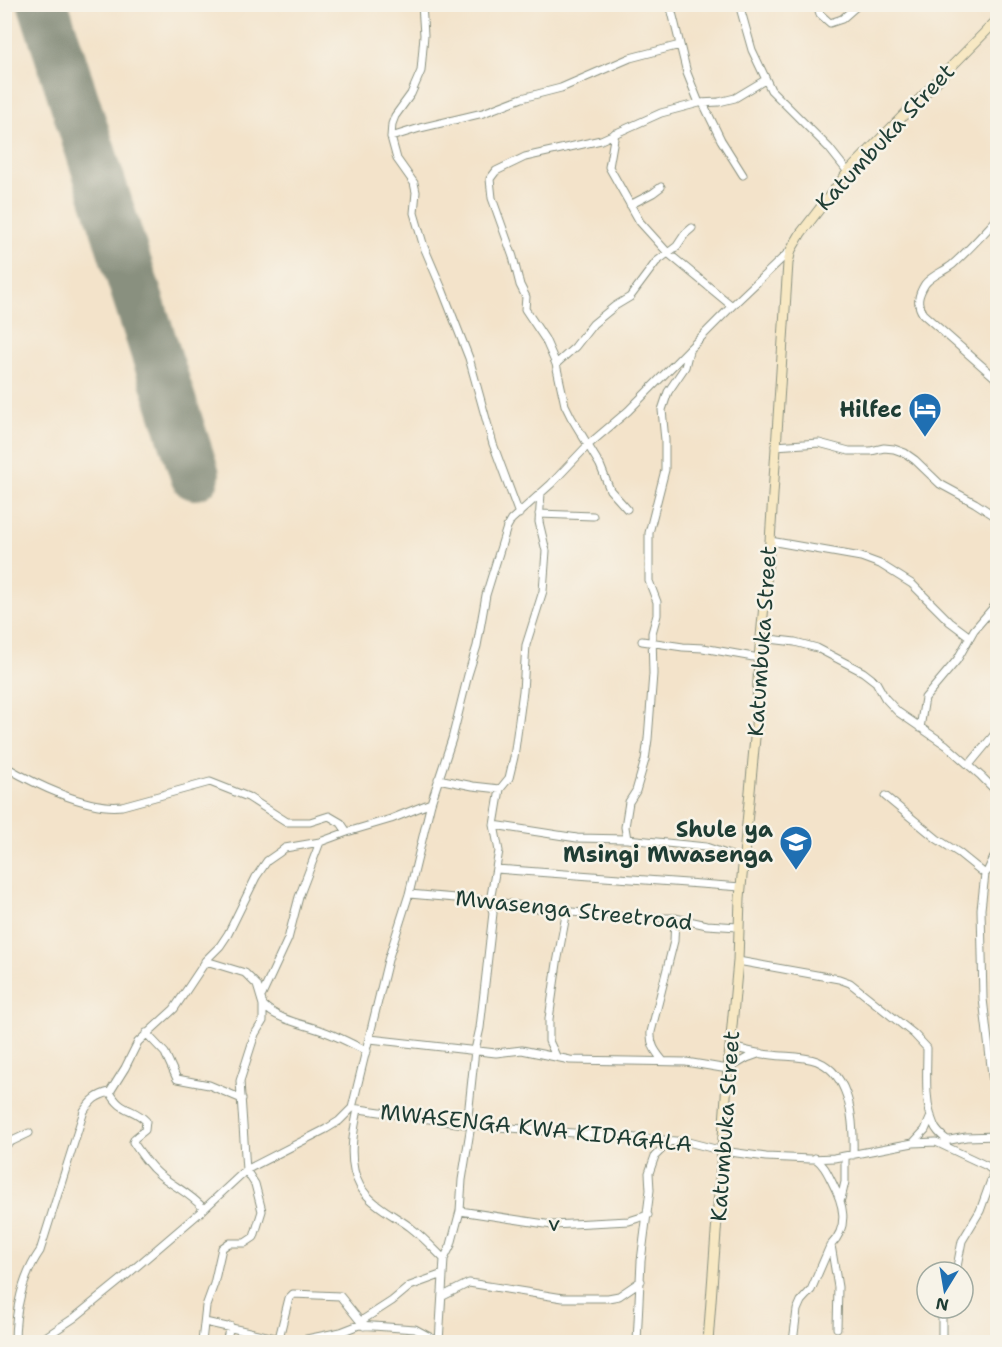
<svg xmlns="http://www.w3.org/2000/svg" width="1002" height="1347" viewBox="0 0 1002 1347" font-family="'Shantell Sans',sans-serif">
<rect width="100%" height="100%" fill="#f7f3e8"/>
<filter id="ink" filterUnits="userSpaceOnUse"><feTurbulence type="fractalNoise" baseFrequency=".0167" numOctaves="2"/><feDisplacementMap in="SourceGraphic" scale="12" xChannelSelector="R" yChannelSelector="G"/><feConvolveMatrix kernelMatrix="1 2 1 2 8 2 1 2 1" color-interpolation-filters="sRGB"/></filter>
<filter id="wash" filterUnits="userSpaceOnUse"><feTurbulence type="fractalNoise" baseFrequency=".008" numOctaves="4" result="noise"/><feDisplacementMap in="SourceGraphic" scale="24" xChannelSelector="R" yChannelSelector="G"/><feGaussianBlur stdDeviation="1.35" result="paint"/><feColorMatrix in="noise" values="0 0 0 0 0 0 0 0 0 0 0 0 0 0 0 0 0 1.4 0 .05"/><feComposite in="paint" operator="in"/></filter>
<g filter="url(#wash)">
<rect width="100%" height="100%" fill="#f3e3ca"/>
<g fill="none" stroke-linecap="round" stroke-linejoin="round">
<path stroke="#89907f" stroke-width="50" d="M43 4 195 475"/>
</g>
</g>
<g filter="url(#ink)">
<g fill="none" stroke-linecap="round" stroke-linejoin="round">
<g stroke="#89907f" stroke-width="9">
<path id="minor" d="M422 4 424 35 421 71 411 94 395 116 392 124 391 137 397 159 414 183 416 192 414 213 424 247 442 289 469 358 493 444 519 514
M670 4 687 73 699 103
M739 4 752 50 771 90 829 148 848 172
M817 4 820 14 830 23 842 19 859 4
M703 103 721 140 743 175
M615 133 609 167 640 222 668 253 732 306
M391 137 420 128 483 113 522 98 561 88 630 58 680 45
M630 205 653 193 661 187
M998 218C983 234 968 251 952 265 943 272 932 275 925 284 918 295 916 304 923 314L998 380
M556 364 575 347 593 324 615 306 630 297 656 262 677 246 685 234 692 228
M775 446 819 443 849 451H871L884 448 894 449 905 453 915 460 940 484 975 503 998 518
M627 509 610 490 600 465 571 417 565 405 556 364 545 339 525 309 526 297 520 285 513 257 492 198 490 179 496 171 525 157 601 140 661 113 699 103 719 102 735 98 765 80
M539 514 593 516
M770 541 861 557 880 564 912 584 950 622 970 637
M761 638 795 642 817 648 863 672 876 682 885 698 898 712 946 745 981 776 998 793
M642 641 683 647 703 648 759 658
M920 728 925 698 957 660 974 630 998 602
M969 765 998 730
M4 766C35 784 87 810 122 806L210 782 248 797 287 822H310L329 816 341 823 347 832
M438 779 473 786 500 789
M885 796 937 839 959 853 985 874
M494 825 577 838 627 839 706 847 744 860
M627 839 625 827 629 802 636 791 645 760 648 739 653 674 652 633 657 615V602L649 581V533L665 470V440L662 410 668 392 685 367 689 351
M496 869 741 887
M998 869 988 870 985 874 981 909 983 999 998 1125
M988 870 998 849
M409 894 490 901 550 910 637 918H675L707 925 738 927
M205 961 220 946 228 934 256 877 267 861 280 852 285 848 320 842 347 832 391 819 431 803
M738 961 839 979 850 983 914 1034 927 1048C927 1073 924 1102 934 1125 936 1131 942 1136 947 1140
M262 995 288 939 299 897 320 842
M263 1005C280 1022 307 1024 328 1033 341 1038 354 1045 367 1051
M146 1033 165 1053 177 1079 209 1085 242 1099
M370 1039 496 1053 522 1050 570 1060 686 1062 728 1069 747 1058 761 1053
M731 1047C744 1050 758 1054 772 1055 787 1057 803 1056 817 1061 852 1075 854 1124 853 1155
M556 1056 549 1041V1019L557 963 567 910
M663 1061C656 1052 650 1045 651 1032L674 941 675 918
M110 1092C121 1113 133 1107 146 1121L145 1130 135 1138 133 1142C141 1154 149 1166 160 1175 176 1188 190 1193 204 1209
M352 1108 471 1125 688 1142 723 1151 766 1157 810 1159 834 1158 913 1143 936 1142 987 1166 998 1175
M358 1109C353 1133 347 1163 360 1186 371 1205 394 1215 410 1227 423 1237 433 1248 444 1259L439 1342
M945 1141 966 1137 998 1136
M913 1143 925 1130 931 1116
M4 1145 29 1133
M815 1158C824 1165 827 1172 832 1182 843 1203 850 1226 831 1245L838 1287 837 1328
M841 1199 845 1182V1156
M460 1211 552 1225 629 1221 648 1215
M444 1259 451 1245 460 1211 462 1180 471 1125 468 1116 475 1050 480 1028 493 913 490 901 499 851 494 825 500 789 509 778 514 757 523 691 526 645 543 591 546 551 539 522 541 493
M956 1272 962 1241 980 1211 994 1172
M443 1296 469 1283 563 1298H608L619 1296 641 1281
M361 1321 392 1301 410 1286 443 1274
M205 1322 293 1342
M279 1338 289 1298 293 1294 340 1296 364 1326
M15 1342C15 1311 22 1277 40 1251L84 1111C91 1100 97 1095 110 1092L125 1068 138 1042 174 1009 206 961 245 973 257 985 263 1005V1021L255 1034 240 1081 246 1170 255 1184 262 1211 254 1237 245 1243H229L222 1248 214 1284 206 1306 202 1342
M38 1342 74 1318 122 1279 204 1209 246 1170 326 1129 339 1121 352 1108 388 960 409 894 431 803 452 739 468 675 477 646 486 595 507 527 511 520 551 484 588 445 628 411 732 306 791 250
M226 1342 230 1326
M292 1342 341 1332 359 1325 415 1329 439 1342
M637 1342 641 1261 650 1190 649 1173 655 1156 670 1141
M793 1342 797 1310 801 1301 811 1290 830 1246
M942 1342V1317L944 1308"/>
</g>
<g stroke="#89907f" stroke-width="11">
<path id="secondary" d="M708 1342 728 1069 738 961 740 898 756 727 759 658 770 541 788 263 791 250 801 233 848 172 998 19"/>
</g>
<use href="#minor" stroke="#fff" stroke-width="7"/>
<use href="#secondary" stroke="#f7e8c3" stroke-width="9"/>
</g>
</g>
<defs>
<g id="hotel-pin" transform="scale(1.725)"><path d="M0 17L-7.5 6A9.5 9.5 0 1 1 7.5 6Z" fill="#1f6fb2" stroke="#f7f3e8"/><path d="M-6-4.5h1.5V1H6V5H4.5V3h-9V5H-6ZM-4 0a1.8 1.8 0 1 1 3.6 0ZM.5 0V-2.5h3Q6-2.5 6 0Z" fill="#fff"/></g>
<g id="school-pin" transform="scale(1.725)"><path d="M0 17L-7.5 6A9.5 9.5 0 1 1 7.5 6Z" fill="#1f6fb2" stroke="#f7f3e8"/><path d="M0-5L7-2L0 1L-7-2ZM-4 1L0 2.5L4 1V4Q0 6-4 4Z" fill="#fff"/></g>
</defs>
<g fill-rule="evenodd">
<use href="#hotel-pin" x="925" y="409"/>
<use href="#school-pin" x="796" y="842"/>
</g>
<g text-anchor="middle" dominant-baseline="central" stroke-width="5" stroke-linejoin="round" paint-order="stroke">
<g font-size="22" fill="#1f3d34" stroke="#f7f3e8">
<text transform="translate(885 137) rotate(-47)">Katumbuka Street</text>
<text transform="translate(762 641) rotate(-86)">Katumbuka Street</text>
<text transform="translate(574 910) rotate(6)">Mwasenga Streetroad</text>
<text transform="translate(725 1126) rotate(-86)">Katumbuka Street</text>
<text transform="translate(536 1128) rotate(6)">MWASENGA KWA KIDAGALA</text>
<text x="554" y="1223">v</text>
</g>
<g font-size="22" font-weight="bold" fill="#1f3d34" stroke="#f7f3e8" text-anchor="end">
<text x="902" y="409">Hilfec</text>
<text x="773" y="829">Shule ya<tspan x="773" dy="25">Msingi Mwasenga</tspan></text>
</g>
</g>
<rect width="1002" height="1347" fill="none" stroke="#f7f3e8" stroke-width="24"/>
<g transform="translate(945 1290) rotate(191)"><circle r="28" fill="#f7f3e8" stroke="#a1aaa0" stroke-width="1.5"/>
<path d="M0-4.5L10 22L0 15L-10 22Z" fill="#1f6fb2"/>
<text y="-9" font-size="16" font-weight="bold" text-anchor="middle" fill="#1f3d34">N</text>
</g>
</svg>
